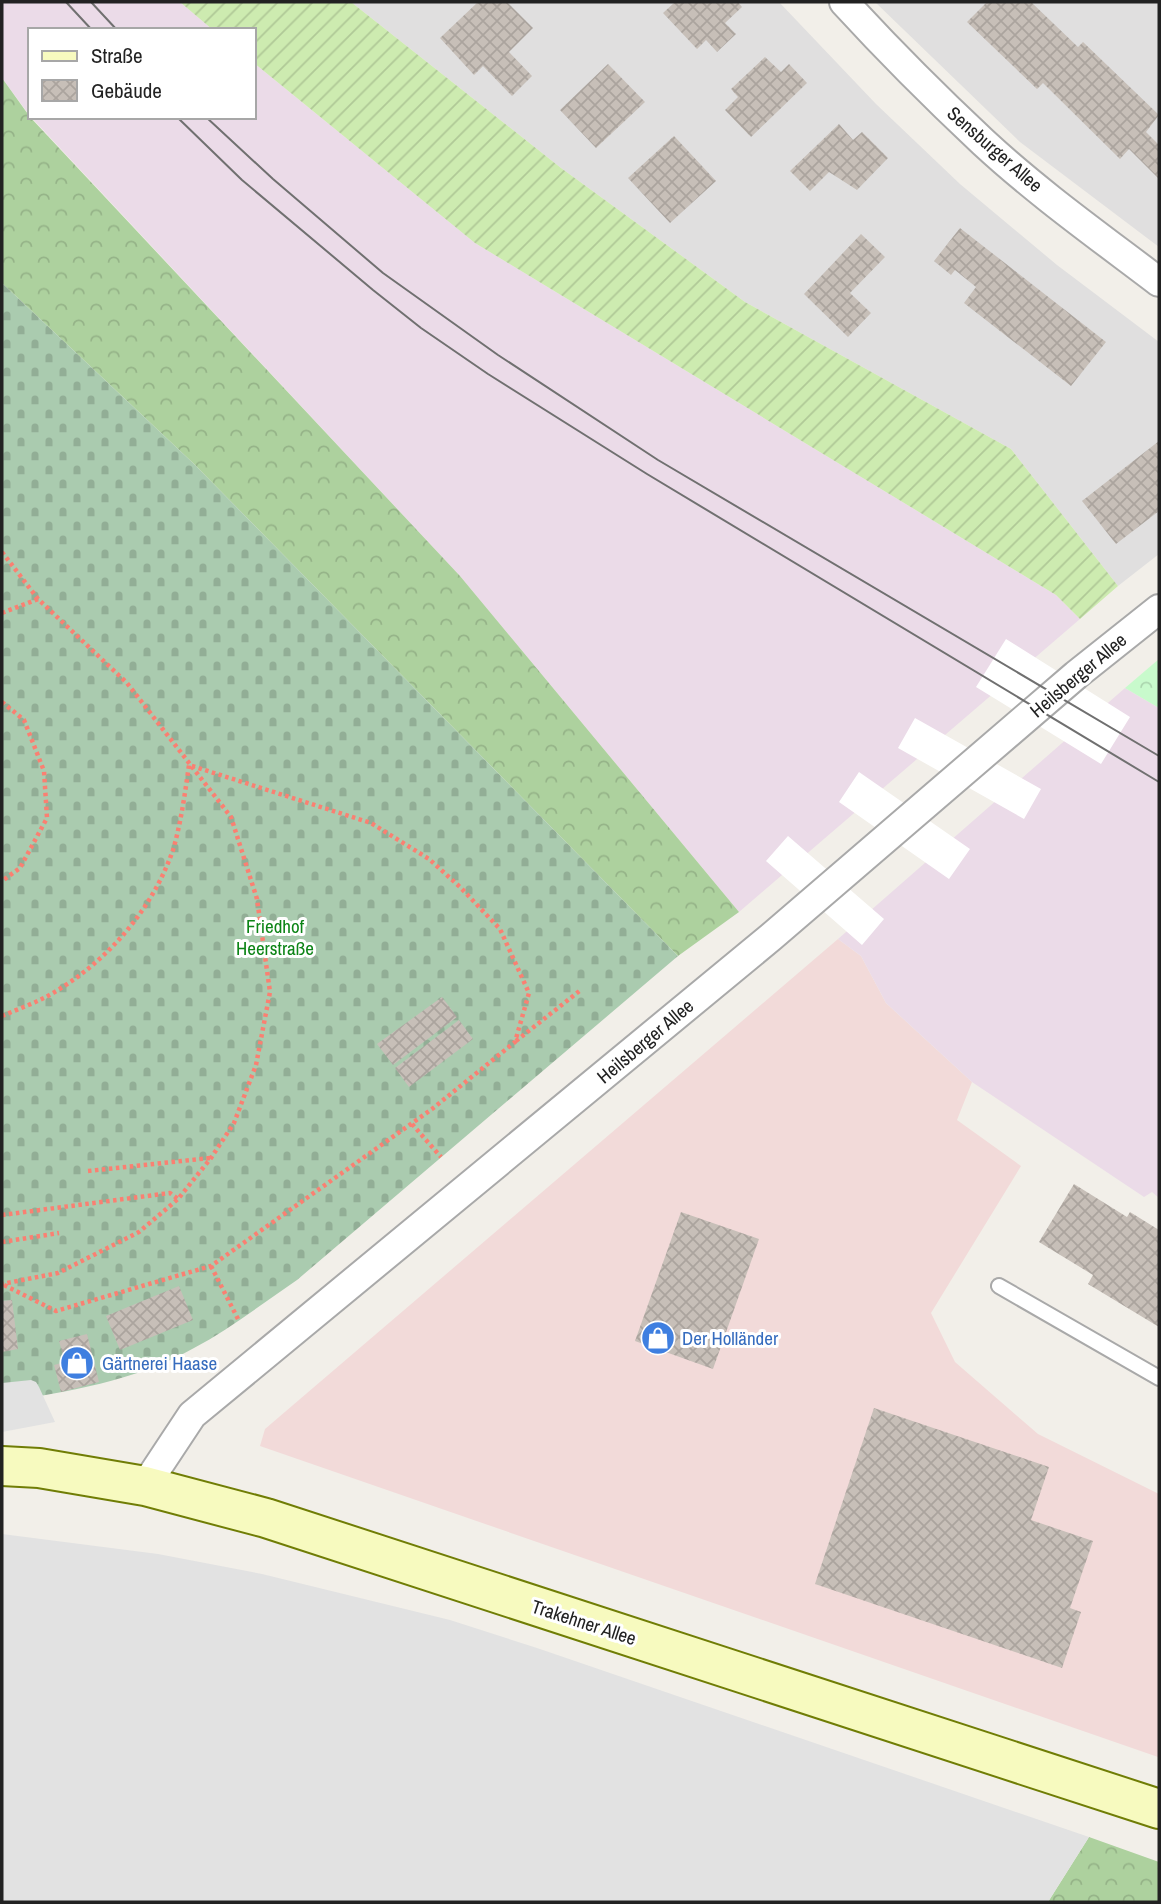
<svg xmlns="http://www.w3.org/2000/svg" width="1161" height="1904" viewBox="0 0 1161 1904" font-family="'Archivo Narrow',sans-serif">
<defs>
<pattern id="forest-crowns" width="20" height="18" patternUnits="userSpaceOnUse" patternTransform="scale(1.75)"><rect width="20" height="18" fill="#add19e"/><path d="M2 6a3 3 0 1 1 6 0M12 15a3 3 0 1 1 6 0" fill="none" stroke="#95b388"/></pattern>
<pattern id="cemetery-stones" width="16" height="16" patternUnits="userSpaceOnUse" patternTransform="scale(1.75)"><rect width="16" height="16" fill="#aacbaf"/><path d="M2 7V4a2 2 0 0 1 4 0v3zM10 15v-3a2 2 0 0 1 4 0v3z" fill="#92ae96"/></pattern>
<pattern id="park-crowns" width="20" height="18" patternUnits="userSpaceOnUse" patternTransform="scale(1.75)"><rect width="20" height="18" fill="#c8facc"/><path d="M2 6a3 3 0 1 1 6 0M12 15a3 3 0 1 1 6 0" fill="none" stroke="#acd6af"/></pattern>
<pattern id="garden-furrows" width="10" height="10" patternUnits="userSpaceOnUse" patternTransform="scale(1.75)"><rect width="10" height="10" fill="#cdebb0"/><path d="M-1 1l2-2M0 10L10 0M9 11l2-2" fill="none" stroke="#b0c997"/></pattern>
<pattern id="building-cross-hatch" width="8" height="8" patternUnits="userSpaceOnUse" patternTransform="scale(1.75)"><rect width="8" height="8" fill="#c7bfb8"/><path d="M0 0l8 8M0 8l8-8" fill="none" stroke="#aba49e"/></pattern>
</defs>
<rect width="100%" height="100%" fill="#f2efe9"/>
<path fill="#e0dfdf" d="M351 2H779L876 104 960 184 1057 265 1159 342V554L1118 586 1011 449 745 302 561 168Z
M875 2H1159V247L1020 142Z"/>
<path fill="#f2dad9" d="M838 939 861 956 886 1003 972 1082 957 1120 1021 1166 931 1313 955 1362 1038 1434 1159 1494 1158 1757 260 1446 265 1429Z"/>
<path fill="#ebdbe8" d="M2 2H180L213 30H30V116L2 78Z
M254 63 475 243 1056 595 1080 619 739 912 460 576 31 117H254Z
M1125 688 1159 708V1198L1152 1192 1144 1197 972 1082 886 1003 861 956 838 939Z"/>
<path fill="url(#forest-crowns)" d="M2 78 30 117 460 576 739 912 678 956 194 464 2 283Z
M1089 1837 1159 1862V1902H1048Z"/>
<path fill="url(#cemetery-stones)" d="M2 283 194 464 678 956 297 1280C263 1303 230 1329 194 1348 135 1381 67 1392 2 1402Z"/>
<path fill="url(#park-crowns)" d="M1159 659V708L1125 688Z"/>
<path fill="url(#garden-furrows)" d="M180 2H351L561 168 745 302 1011 449 1118 586 1080 619 1056 595 475 243 254 63V30H213Z"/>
<path fill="#e2e2e2" d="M31 1380 36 1382 39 1387 55 1422 2 1432V1383Z
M2 1534 158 1554 262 1574 450 1620 537 1648 1089 1837 1048 1902H2Z"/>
<path fill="#fff" d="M1006 639 1130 717 1101 764 976 687Z
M915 718 1041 789 1024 819 898 748Z
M859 772 970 849 949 879 839 802Z
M788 836 884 919 862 945 766 861Z"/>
<path fill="url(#building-cross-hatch)" d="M478 2H507L533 28 509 52 532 76 512 96 483 66 474 75 440 38Z
M675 2H738L742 7 725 23 736 34 717 52 706 40 697 49 663 13Z
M987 2H1031L1078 47 1083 42 1159 115 1146 132 1159 145V179L1129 149 1120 159 1043 83 1037 89 967 22Z
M765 57 781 72 789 64 807 83 751 137 725 110 738 97 731 89Z
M608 64 645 102 596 148 560 110Z
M839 124 853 140 862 132 888 158 857 190 829 172 810 191 790 171Z
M674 136 716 181 670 223 628 178Z
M960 228 1106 342 1071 386 964 303 976 287 955 270 951 275 934 261Z
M861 234 885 257 850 293 871 313 848 337 804 294Z
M1159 441V511L1116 544 1082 501Z
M442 997 457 1017 393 1065 377 1044Z
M459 1020 473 1039 409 1087 395 1068Z
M1074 1184 1127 1217 1130 1212 1159 1230V1327L1088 1284 1093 1275 1039 1242Z
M681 1212 759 1239 713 1369 635 1341Z
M179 1286 193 1320 120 1350 106 1316Z
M12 1300 18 1349 2 1352V1301Z
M87 1334 99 1382 61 1392 54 1365 65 1362 59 1341Z
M874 1408 1049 1467 1031 1520 1093 1541 1070 1608 1081 1612 1062 1668 815 1584Z"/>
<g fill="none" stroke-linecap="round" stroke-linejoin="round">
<g stroke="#a9a9a9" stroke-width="18">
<path id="lane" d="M999 1286 1159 1378"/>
</g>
<g stroke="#a9a9a9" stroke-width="32">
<path id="street" d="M844 2C888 50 935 97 983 142 1038 193 1100 237 1159 282
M145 1486 192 1415 771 937 1076 675 1159 609"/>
</g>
<g stroke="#707d05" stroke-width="42">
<path id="secondary" d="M2 1466 39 1468 145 1486 266 1518 1159 1809"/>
</g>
<path stroke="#fa8072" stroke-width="4.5" stroke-dasharray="3.5 3.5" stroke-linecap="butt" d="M2 552 38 599 127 683 231 817 257 899 270 992 256 1065 234 1123 211 1158 178 1199 139 1232 58 1273 2 1284
M2 613 38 599
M2 702 24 720 44 771 47 818 20 868 2 881
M2 1016C16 1010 32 1004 46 997 104 965 151 913 173 850 181 823 185 793 189 765L371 823 429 859 460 887 500 929 529 993 515 1042 432 1109 211 1266 56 1311 2 1284
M516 1041 582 989
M412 1124 441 1157
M88 1171 210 1158
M2 1215 170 1193 178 1199
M2 1242 59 1233
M211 1266 238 1319"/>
<use href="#lane" stroke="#fff" stroke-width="14"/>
<use href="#street" stroke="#fff" stroke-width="28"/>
<use href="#secondary" stroke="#f7fabf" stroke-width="38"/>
<path stroke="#707070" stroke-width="2" d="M66 2 92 30
M91 2 117 30
M177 117 242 180 373 290 421 328 488 374 647 474 1159 782
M206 117 273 179 383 273 498 355 658 460 1159 756"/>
</g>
<defs>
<g id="shop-disc" transform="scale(1.75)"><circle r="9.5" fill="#3f7fe0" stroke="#fff"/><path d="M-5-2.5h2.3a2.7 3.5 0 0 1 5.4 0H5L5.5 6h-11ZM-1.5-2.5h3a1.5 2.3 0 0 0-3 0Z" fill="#fff"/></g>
</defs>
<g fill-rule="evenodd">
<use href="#shop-disc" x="658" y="1338"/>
<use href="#shop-disc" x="77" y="1363"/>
</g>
<g text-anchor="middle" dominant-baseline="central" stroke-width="6" stroke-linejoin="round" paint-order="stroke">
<g font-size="19" fill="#222" stroke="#fff">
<text transform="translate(995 149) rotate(41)">Sensburger Allee</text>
<text transform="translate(1078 675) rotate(-40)">Heilsberger Allee</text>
<text transform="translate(645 1041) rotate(-40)">Heilsberger Allee</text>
<text transform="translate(584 1622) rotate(18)">Trakehner Allee</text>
</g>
<g font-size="19" fill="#0c8416" stroke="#fff">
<text x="275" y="926">Friedhof<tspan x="275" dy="22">Heerstraße</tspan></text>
</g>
<g font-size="19" fill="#366cbe" stroke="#fff" text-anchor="start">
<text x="682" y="1338">Der Holländer</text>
<text x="102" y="1363">Gärtnerei Haase</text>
</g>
</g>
<rect width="1161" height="1904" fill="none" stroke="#222222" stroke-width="7"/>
<rect x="28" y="28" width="228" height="91" fill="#ffffff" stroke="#a7a7a7" stroke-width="2"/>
<rect x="42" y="51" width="35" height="10" fill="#f7fabf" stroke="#a7a7a7" stroke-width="2"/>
<text x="91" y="63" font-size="21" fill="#222222">Straße</text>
<rect x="42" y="80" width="35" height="21" fill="url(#building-cross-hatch)" stroke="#a7a7a7" stroke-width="2"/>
<text x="91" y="98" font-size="21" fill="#222222">Gebäude</text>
</svg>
